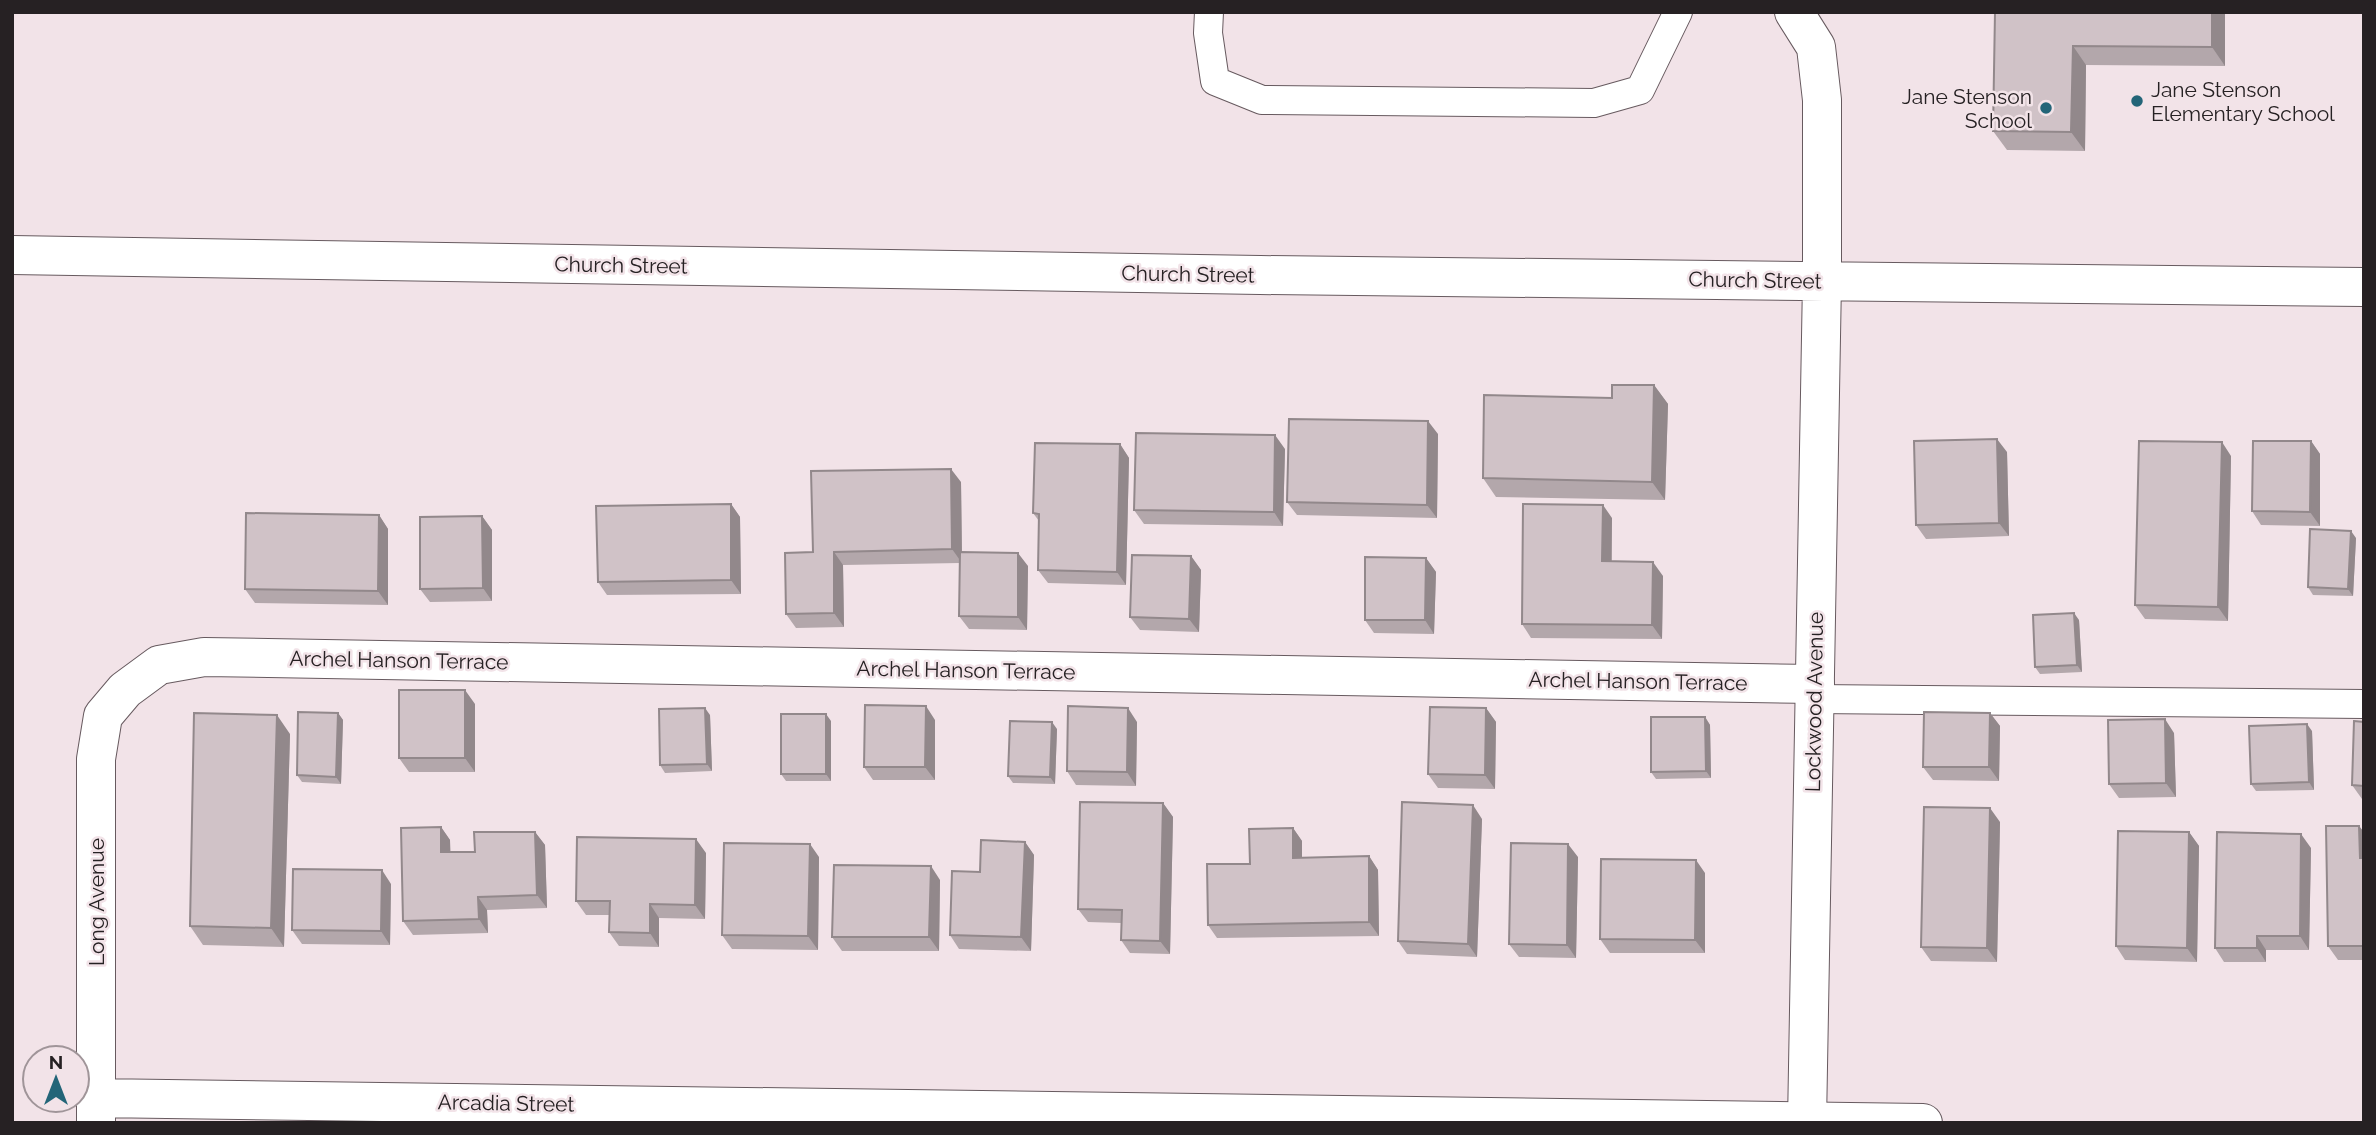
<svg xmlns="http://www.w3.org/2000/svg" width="2376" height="1135" viewBox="0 0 2376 1135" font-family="Raleway,sans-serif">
<rect width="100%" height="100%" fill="#f2e3e8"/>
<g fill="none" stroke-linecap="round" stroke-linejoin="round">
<g stroke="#675a5f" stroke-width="30">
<path id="service" d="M1209 12 1208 33 1215 81 1262 100 1594 103 1640 90 1678 12
M1814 699 2364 704"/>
</g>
<g stroke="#675a5f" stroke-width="40">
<path id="minor" d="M96 1098 1923 1123
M96 1123V759L103 716 125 690 159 665 204 657 1815 684"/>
</g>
<g stroke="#675a5f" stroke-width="40">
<path id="tertiary" d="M1794 12 1816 47 1822 100V281L1807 1123
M12 255 1260 275 2364 287"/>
</g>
<use href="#service" stroke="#fff" stroke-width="28"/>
<use href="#minor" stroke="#fff" stroke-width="38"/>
<use href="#tertiary" stroke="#fff" stroke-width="38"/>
</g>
<path fill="#b3a7ab" d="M1995 12H2225V66L2086 65 2085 151 2007 150 1993 131Z
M1654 385 1668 404 1665 500 1496 497 1483 478 1612 398Z
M1438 434 1437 518 1297 515 1287 502Z
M2311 441 2320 454V526L2261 525 2252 511Z
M1120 444 1129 458 1126 585 1048 583 1038 570 1039 521 1033 513Z
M1285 449 1283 526 1144 524 1134 510Z
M2007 452 2009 536 1926 539 1916 525Z
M2231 456 2228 621 2145 619 2135 605Z
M961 482 962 552 1028 566 1027 630 969 629 959 616 960 563 843 565 844 627 796 628 786 614 813 552Z
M731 504 740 517 741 594 607 595 598 582Z
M379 515 388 529V605L255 603 245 589Z
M482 516 492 530V601L430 602 420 589Z
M1612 518V561L1663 576 1662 639 1531 638 1522 624Z
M2356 538 2353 596 2313 595 2308 587Z
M1191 556 1201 570 1199 632 1140 630 1130 617Z
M1426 558 1436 572 1434 634 1374 633 1365 620Z
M2079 620 2082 672 2040 674 2035 667Z
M475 704V772H409L399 758Z
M1486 708 1496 722 1495 789 1438 788 1428 774Z
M338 713 343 720 341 784 302 782 297 775Z
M1990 713 2000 726 1999 781 1933 780 1923 767Z
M710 715 712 771 665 773 660 765Z
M1705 717 1710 725 1711 778 1656 779 1651 772Z
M935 720V780H873L864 767Z
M831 721V781H786L781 774Z
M1137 722 1136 786 1076 785 1067 771Z
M2364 722V799H2362L2352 785Z
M1057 729 1055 784 1013 783 1008 776Z
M2312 731 2314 790 2256 791 2251 784Z
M2174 733 2176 797 2119 798 2109 784Z
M290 734 284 947 203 945 190 926Z
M1163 803 1173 817 1170 954 1130 953 1121 940V923L1088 922 1078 909Z
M1482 819 1477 957 1407 954 1398 941Z
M2000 822 1997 962 1931 961 1921 947Z
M441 827 450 840V852H475L535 832 545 845 547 908 487 910 488 933 413 935 403 921Z
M1293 828 1302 841V858L1369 856 1378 870 1379 936 1217 938 1208 925 1250 864Z
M2189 832 2199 846 2197 962 2125 960 2116 946Z
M2364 832V960H2338L2328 946Z
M1025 842 1034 855 1031 951 959 949 950 935 980 872Z
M2311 848 2309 950H2266V962H2224L2215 948Z
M706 853 705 919 659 918V947L619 946 609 932V915H586L576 901Z
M819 857 818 950 732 949 722 935Z
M1578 857 1576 958 1519 957 1509 944Z
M1705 873V953H1610L1600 939Z
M940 880 939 951H842L832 937Z
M391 884 390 945 302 944 292 930Z"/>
<path fill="#92888b" d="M2212 12H2225V66L2212 47Z
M2073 46 2086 65 2085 151 2071 132Z
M1654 385 1668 404 1665 500 1652 482Z
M1428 421 1438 434 1437 518 1427 505Z
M1275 435 1285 449 1283 526 1274 512Z
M1997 439 2007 452 2009 536 1999 523Z
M2311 441 2320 454V526L2310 512Z
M2222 442 2231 456 2228 621 2218 607Z
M1120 444 1129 458 1126 585 1117 572Z
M951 469 961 482 962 563 952 549Z
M731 504 740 517 741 594 731 580Z
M1603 505 1612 518 1611 575 1602 561Z
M379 515 388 529V605L378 591Z
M482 516 492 530V601L483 588Z
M2351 531 2356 538 2353 596 2348 589Z
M834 552 843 565 844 627 834 613Z
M1018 553 1028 566 1027 630 1018 617Z
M1191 556 1201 570 1199 632 1189 619Z
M1426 558 1436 572 1434 634 1425 620Z
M1653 562 1663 576 1662 639 1652 625Z
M2074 613 2079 620 2082 672 2077 665Z
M465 690 475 704V772L465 758Z
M926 706 935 720V780L925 767Z
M705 708 710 715 712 771 707 764Z
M1128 708 1137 722 1136 786 1127 772Z
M1486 708 1496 722 1495 789 1485 775Z
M338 713 343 720 341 784 336 777Z
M1990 713 2000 726 1999 781 1989 767Z
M826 714 831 721V781L826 774Z
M277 715 290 734 284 947 271 928Z
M1705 717 1710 725 1711 778 1706 771Z
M2165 719 2174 733 2176 797 2166 783Z
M1052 722 1057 729 1055 784 1050 777Z
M2307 724 2312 731 2314 790 2309 782Z
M1163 803 1173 817 1170 954 1160 941Z
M1473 805 1482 819 1477 957 1468 944Z
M1990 808 2000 822 1997 962 1987 948Z
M2359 826 2364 832V863L2360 858Z
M441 827 450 840 451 866 441 852Z
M1293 828 1302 841V872L1293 858Z
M535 832 545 845 547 908 537 895Z
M2189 832 2199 846 2197 962 2187 948Z
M2301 834 2311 848 2309 950 2300 936Z
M696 839 706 853 705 919 695 905Z
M1025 842 1034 855 1031 951 1021 937Z
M810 844 819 857 818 950 808 936Z
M1568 844 1578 857 1576 958 1567 945Z
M1369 856 1378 870 1379 936 1369 922Z
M1696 860 1705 873V953L1695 940Z
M931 866 940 880 939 951 929 937Z
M382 870 391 884 390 945 381 931Z
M478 897 487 910 488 933 479 919Z
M650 904 659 918V947L650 933Z
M2257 936 2266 950V962L2257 948Z"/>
<path fill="#d0c2c7" stroke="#92888b" stroke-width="2" d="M1995 12H2212V47L2073 46 2071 132 1993 131Z
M1612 385H1654L1652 482 1483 478 1484 395 1612 398Z
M1289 419 1428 421 1427 505 1287 502Z
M1136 433 1275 435 1274 512 1134 510Z
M1997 439 1999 523 1916 525 1914 441Z
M2139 441 2222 442 2218 607 2135 605Z
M2253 441H2311L2310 512 2252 511Z
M1035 443 1120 444 1117 572 1038 570 1039 514 1033 513Z
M951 469 952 549 834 552V613L786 614 785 553 813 552 811 471Z
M731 504V580L598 582 596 506Z
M1523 504 1603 505 1602 561 1653 562 1652 625 1522 624Z
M246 513 379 515 378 591 245 589Z
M482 516 483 588 420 589V517Z
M2310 529 2351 531 2348 589 2308 587Z
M960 552 1018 553V617L959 616Z
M1132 555 1191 556 1189 619 1130 617Z
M1365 557 1426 558 1425 620H1365Z
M2074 613 2077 665 2035 667 2033 615Z
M399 690H465V758H399Z
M865 705 926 706 925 767H864Z
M1068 706 1128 708 1127 772 1067 771Z
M1430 707 1486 708 1485 775 1428 774Z
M705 708 707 764 660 765 659 709Z
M298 712 338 713 336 777 297 775Z
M1924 712 1990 713 1989 767H1923Z
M194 713 277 715 271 928 190 926Z
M781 714H826V774H781Z
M1651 717H1705L1706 771 1651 772Z
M2165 719 2166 783 2109 784 2108 720Z
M1010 721 1052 722 1050 777 1008 776Z
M2354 721 2364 722V786L2352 785Z
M2307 724 2309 782 2251 784 2249 726Z
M1080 802 1163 803 1160 941 1121 940 1122 910 1078 909Z
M1402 802 1473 805 1468 944 1398 941Z
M1924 807 1990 808 1987 948 1921 947Z
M2326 826H2359L2360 858H2364V946H2328Z
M441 827V852H475L474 832H535L537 895 478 897 479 919 403 921 401 828Z
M1293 828V858L1369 856V922L1208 925 1207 864H1250L1249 829Z
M2118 831 2189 832 2187 948 2116 946Z
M2217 832 2301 834 2300 936H2257V948H2215Z
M577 837 696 839 695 905 650 904V933L609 932 610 901H576Z
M981 840 1025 842 1021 937 950 935 952 871 980 872Z
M724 843 810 844 808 936 722 935Z
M1511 843 1568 844 1567 945 1509 944Z
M1601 859 1696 860 1695 940 1600 939Z
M834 865 931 866 929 937H832Z
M293 869 382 870 381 931 292 930Z"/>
<g fill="#236578" stroke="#f2e3e8" stroke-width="2.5">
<circle cx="2137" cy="101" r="7"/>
<circle cx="2046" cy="108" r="7"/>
</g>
<g text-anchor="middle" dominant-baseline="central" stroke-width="5" stroke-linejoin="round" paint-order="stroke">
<g font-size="21" fill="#262123" stroke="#f2e3e8" text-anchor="start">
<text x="2151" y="89">Jane Stenson<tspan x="2151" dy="24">Elementary School</tspan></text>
<text x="2032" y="96" text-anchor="end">Jane Stenson<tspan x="2032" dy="24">School</tspan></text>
</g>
<g font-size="21" fill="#262123" stroke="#f2e3e8">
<text transform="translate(621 265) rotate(1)">Church Street</text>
<text transform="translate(1188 274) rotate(1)">Church Street</text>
<text transform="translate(1755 280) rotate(1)">Church Street</text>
<text transform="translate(399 660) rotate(1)">Archel Hanson Terrace</text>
<text transform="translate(966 670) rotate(1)">Archel Hanson Terrace</text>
<text transform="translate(1638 681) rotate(1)">Archel Hanson Terrace</text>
<text transform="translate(1814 702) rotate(-89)">Lockwood Avenue</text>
<text transform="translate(96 902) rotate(-90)">Long Avenue</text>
<text transform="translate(506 1103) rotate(1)">Arcadia Street</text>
</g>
</g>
<rect width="2376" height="1135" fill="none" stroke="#262123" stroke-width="28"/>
<g transform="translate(56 1079)"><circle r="33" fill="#f2e3e8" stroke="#a09599" stroke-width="2"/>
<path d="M0-5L12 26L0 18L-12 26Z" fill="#236578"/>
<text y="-10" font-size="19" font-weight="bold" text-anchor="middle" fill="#262123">N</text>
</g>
</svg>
